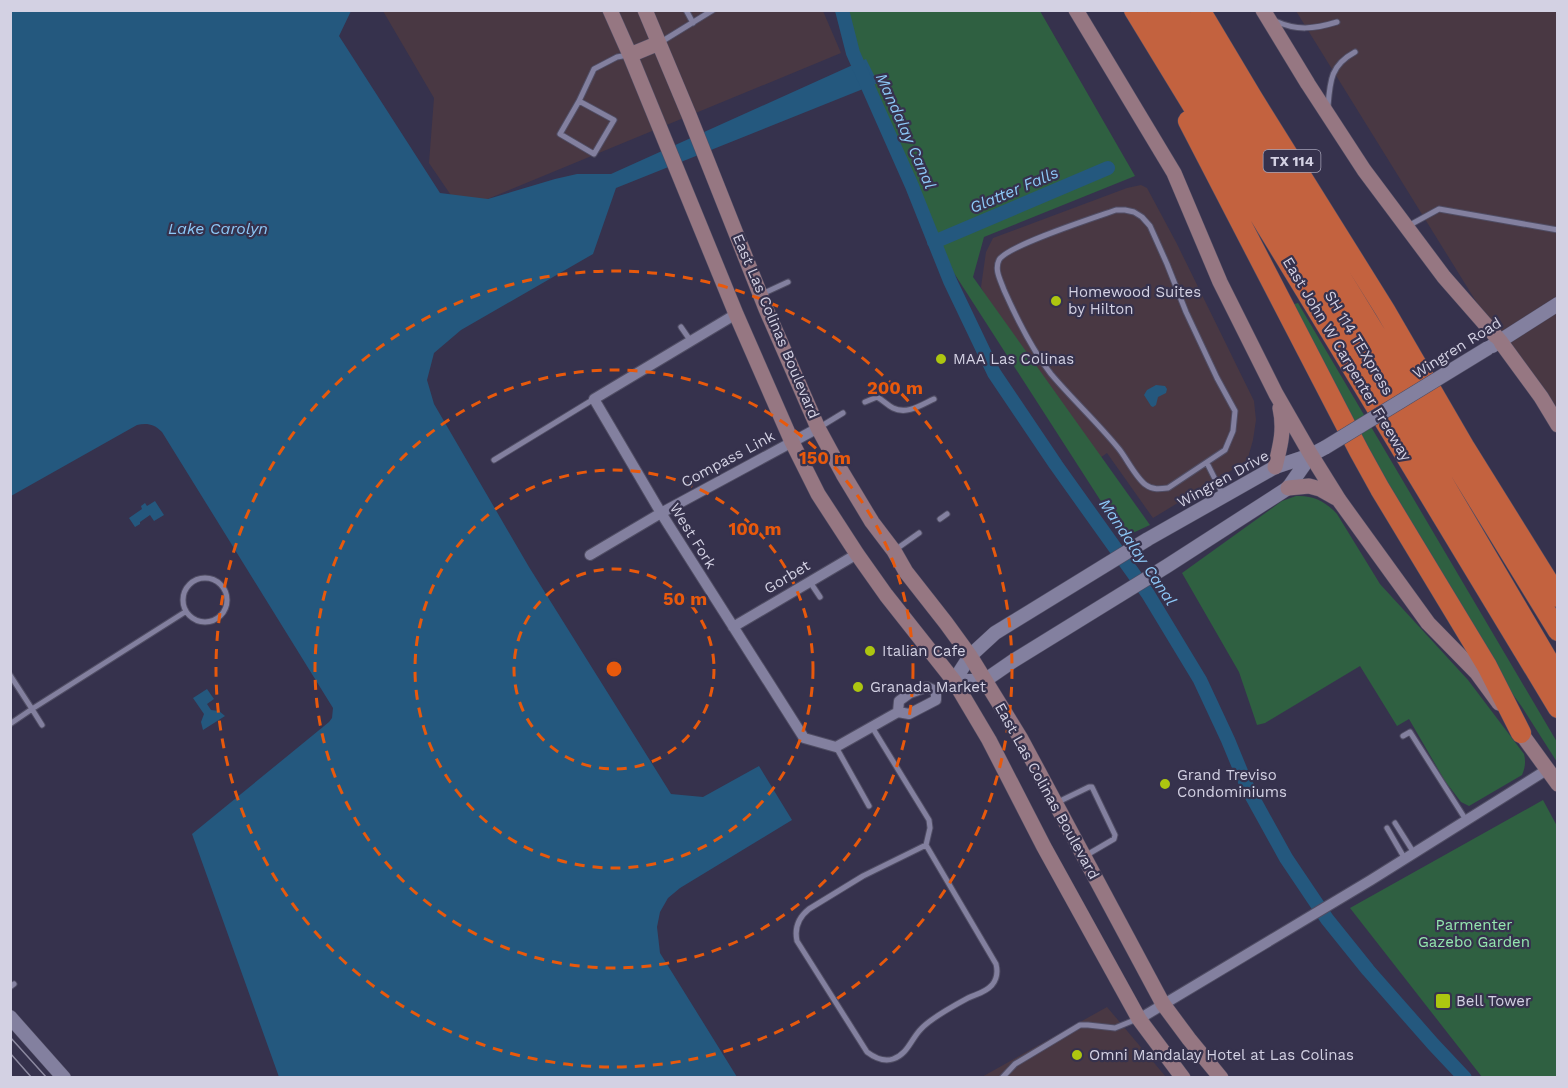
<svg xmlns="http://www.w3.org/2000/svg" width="1568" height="1088" viewBox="0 0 1568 1088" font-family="'Work Sans',sans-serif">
<rect width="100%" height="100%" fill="#36324d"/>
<path fill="#493843" d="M383 11H823L841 53 461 210 429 163 434 98Z
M1296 11H1557V432Z
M1141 185 1147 188 1177 244 1254 401 1256 420 1253 440 1247 461 1153 518 1107 453 1100 458 1001 330 981 287 986 252 993 238 1127 188Z
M1107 1007 1166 1077 980 1078Z"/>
<path fill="#2f6041" d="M835 11H1040L1135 176 984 237 973 277 1150 525 1124 537 934 242Z
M1298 303 1557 742V762L1522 707 1496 671 1331 386 1291 305Z
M1296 496C1313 495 1325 501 1337 514L1380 584 1468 680 1524 754C1526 762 1525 768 1522 775L1469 806 1461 802 1445 781 1409 719 1397 726 1360 666 1265 723 1257 725 1239 672 1182 573 1282 501Z
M1543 800 1557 826V1077H1482L1350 908Z"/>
<path fill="#24587e" d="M11 11H351L339 36 440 193 488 199 555 179 577 174H611L866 59 878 83 616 188 593 254 461 330 434 353 427 380 434 404 529 567 671 794 703 797 759 766 792 820 680 888 668 898 660 912 657 927 660 953 737 1077H279L192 834 329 722 332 718 333 708 162 432C154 424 147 423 137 425L11 496Z
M1156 385 1165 386 1167 389 1166 393 1158 397 1156 405 1153 407 1151 406 1144 395 1147 390Z
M155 501 164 515 154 521 150 515 140 522V524L135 527 129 518 142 509 141 506 145 503 147 506Z
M207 689 214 699 207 704 211 710 219 711 225 716 203 730 201 722 204 714 193 698Z"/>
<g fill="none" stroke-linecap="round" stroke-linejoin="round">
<path stroke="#24587e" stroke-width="14" d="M842 10 853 53 912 186 950 281 994 373 1056 465 1148 594 1200 680 1228 740 1249 791 1286 858 1327 919 1368 970 1433 1044 1465 1078
M934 242 1108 168"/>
<g stroke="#504d64" stroke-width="7">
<path id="service" d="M686 10 693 23
M1275 21C1297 31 1314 29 1337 22
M661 42 713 10
M579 101 614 120 594 154 560 134 579 101 594 69 617 57 628 55
M1328 106C1330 80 1331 65 1355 52
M1116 210H1125L1134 212 1142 217 1150 226 1167 264 1186 312 1217 378 1235 411 1233 431 1225 450 1168 488C1160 489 1153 490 1146 485 1136 478 1127 459 1119 449 1098 423 1073 400 1051 374 1033 351 1016 317 1004 290 1001 281 994 270 999 260 1006 246 1096 217 1116 210Z
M1408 226 1439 209 1558 230
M762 294 788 282
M681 327 690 340
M865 402 877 397C883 400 887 405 893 408 907 415 921 405 934 399
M820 427 843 413
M494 460 594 399
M1207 463 1223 495
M940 519 947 514
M895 550 919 533
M183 600a22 22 0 1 1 44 0a22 22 0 1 1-44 0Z
M810 582 820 597
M10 675 32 709 10 724
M42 725 32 709 185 612
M872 727 929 820 930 828 926 845 996 964C998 972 997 979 992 985 985 993 976 994 968 998 955 1005 930 1019 921 1029 911 1039 908 1054 893 1059 884 1062 875 1058 867 1052L797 941C794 927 799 917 809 909L863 876 926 845
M1403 736 1410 732 1466 820
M836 747 869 806
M1058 802 1089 787H1092L1115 835 1114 839 1085 856
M1395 823 1414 853
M1387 828 1405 859
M10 987 14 984
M1002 1078 1015 1064 1080 1025H1088L1115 1028 1137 1019"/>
</g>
<g stroke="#504d64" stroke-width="12">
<path id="minor" d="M736 314 594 399 661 513 804 738 836 747 898 712 909 714 936 700V691
M590 555 661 513 818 428
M733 627 857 554
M898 712 899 701 910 693 927 687 936 691
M1139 1019 1371 880 1548 769"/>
</g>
<g stroke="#504d64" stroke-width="15">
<path id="tertiary" d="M1492 346 1558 304
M954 681 970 656 995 633 1148 539 1275 467 1311 455 1326 447
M954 681H984L1013 661 1167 566 1288 488 1311 455
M10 1017 64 1078"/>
</g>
<g stroke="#504d64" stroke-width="16">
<path id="secondary" d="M610 10 630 55 736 314 792 442 818 494 857 554 886 595 954 681 989 740 1044 847 1139 1019 1183 1078
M645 10 689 115 766 309 818 428 843 474 872 522 894 551 906 572 946 623 970 656 1021 739 1163 1004 1189 1039 1221 1078
M1076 10 1174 173 1220 282 1276 394 1311 455 1339 500 1428 623 1477 673 1499 703
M1263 10 1308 84 1364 170 1444 277 1500 341 1541 397 1558 425
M630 55 659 43
M1275 467C1280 447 1285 430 1280 408
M1288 488 1309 486 1320 489 1336 498
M1515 725 1558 784"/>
</g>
<g stroke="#504d64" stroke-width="21">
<path id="motorway" d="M1134 10 1336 341 1558 708
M1157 10 1436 470 1558 677
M1177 10 1558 631
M1200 10 1252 97 1385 310 1464 446 1558 597
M1188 121 1359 451 1380 489 1487 666 1521 733"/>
</g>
<use href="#service" stroke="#83809f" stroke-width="5"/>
<use href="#minor" stroke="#83809f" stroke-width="10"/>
<use href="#tertiary" stroke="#83809f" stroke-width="14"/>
<use href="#secondary" stroke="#967782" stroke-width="15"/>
<use href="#motorway" stroke="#c3623f" stroke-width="20"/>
<path stroke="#8b889f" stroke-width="1.5" d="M10 1037 47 1078
M10 1053 32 1078"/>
<g stroke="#504d64" stroke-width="15" stroke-linecap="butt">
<path id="tertiary-bridge" d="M1326 447 1488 348"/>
</g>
<use href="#tertiary-bridge" stroke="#83809f" stroke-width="14"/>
</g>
<g fill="none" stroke="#e8590c" stroke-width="3" stroke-dasharray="10 8">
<circle cx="614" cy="669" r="100"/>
<circle cx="614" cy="669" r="199"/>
<circle cx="614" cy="669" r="299"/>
<circle cx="614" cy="669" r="398"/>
</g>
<g fill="#adc610" stroke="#36324d" stroke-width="2">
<circle cx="1056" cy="301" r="6"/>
<circle cx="941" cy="359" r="6"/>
<circle cx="870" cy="651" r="6"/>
<circle cx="858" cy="687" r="6"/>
<circle cx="1165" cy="784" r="6"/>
<rect x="1435" y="993" width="16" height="16" rx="3"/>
<circle cx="1077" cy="1055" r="6"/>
</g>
<g text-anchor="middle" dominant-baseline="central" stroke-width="4.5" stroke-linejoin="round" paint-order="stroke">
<rect fill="#36324d" stroke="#a4a1b6" stroke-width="1.5" x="1263.5" y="150" width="57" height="22" rx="4.5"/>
<g font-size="14" font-weight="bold" fill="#d3d1e3">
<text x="1292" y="161">TX 114</text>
</g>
<g font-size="15" fill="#d3d1e3" stroke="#36324d" text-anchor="start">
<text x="1068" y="292">Homewood Suites<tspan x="1068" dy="17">by Hilton</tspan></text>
<text x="953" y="359">MAA Las Colinas</text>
<text x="882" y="651">Italian Cafe</text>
<text x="870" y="687">Granada Market</text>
<text x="1177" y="775">Grand Treviso<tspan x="1177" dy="17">Condominiums</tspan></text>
<text x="1456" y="1001">Bell Tower</text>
<text x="1089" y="1055">Omni Mandalay Hotel at Las Colinas</text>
</g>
<g font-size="15" fill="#d3d1e3" stroke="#36324d">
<text transform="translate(776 326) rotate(67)">East Las Colinas Boulevard</text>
<text transform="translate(1359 343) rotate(59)">SH 114 TEXpress</text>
<text transform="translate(1457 348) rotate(-32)">Wingren Road</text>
<text transform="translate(1347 359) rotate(59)">East John W Carpenter Freeway</text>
<text transform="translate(728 459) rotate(-28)">Compass Link</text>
<text transform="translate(1223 479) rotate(-29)">Wingren Drive</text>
<text transform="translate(693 536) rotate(58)">West Fork</text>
<text transform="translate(787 577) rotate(-31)">Gorbet</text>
<text transform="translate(1047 791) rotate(61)">East Las Colinas Boulevard</text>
</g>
<g font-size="15" fill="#94e7af" stroke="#36324d">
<text x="1474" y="925">Parmenter<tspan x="1474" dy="17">Gazebo Garden</tspan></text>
</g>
<g font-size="16" font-style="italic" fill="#8dc8f7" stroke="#36324d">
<text transform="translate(906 131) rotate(66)">Mandalay Canal</text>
<text transform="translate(1014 190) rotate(-23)">Glatter Falls</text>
<text x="218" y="228">Lake Carolyn</text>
<text transform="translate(1138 552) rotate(56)">Mandalay Canal</text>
</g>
</g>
<circle cx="614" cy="669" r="9" fill="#e8590c" stroke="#36324d" stroke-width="3"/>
<g font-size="18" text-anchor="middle" font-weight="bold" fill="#e8590c" stroke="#36324d" stroke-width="4.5" stroke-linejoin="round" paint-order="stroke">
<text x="895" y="394">200 m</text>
<text x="825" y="464">150 m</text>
<text x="755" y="535">100 m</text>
<text x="685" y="605">50 m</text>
</g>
<rect width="1568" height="1088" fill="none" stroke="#d3d1e3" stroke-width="24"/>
</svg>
